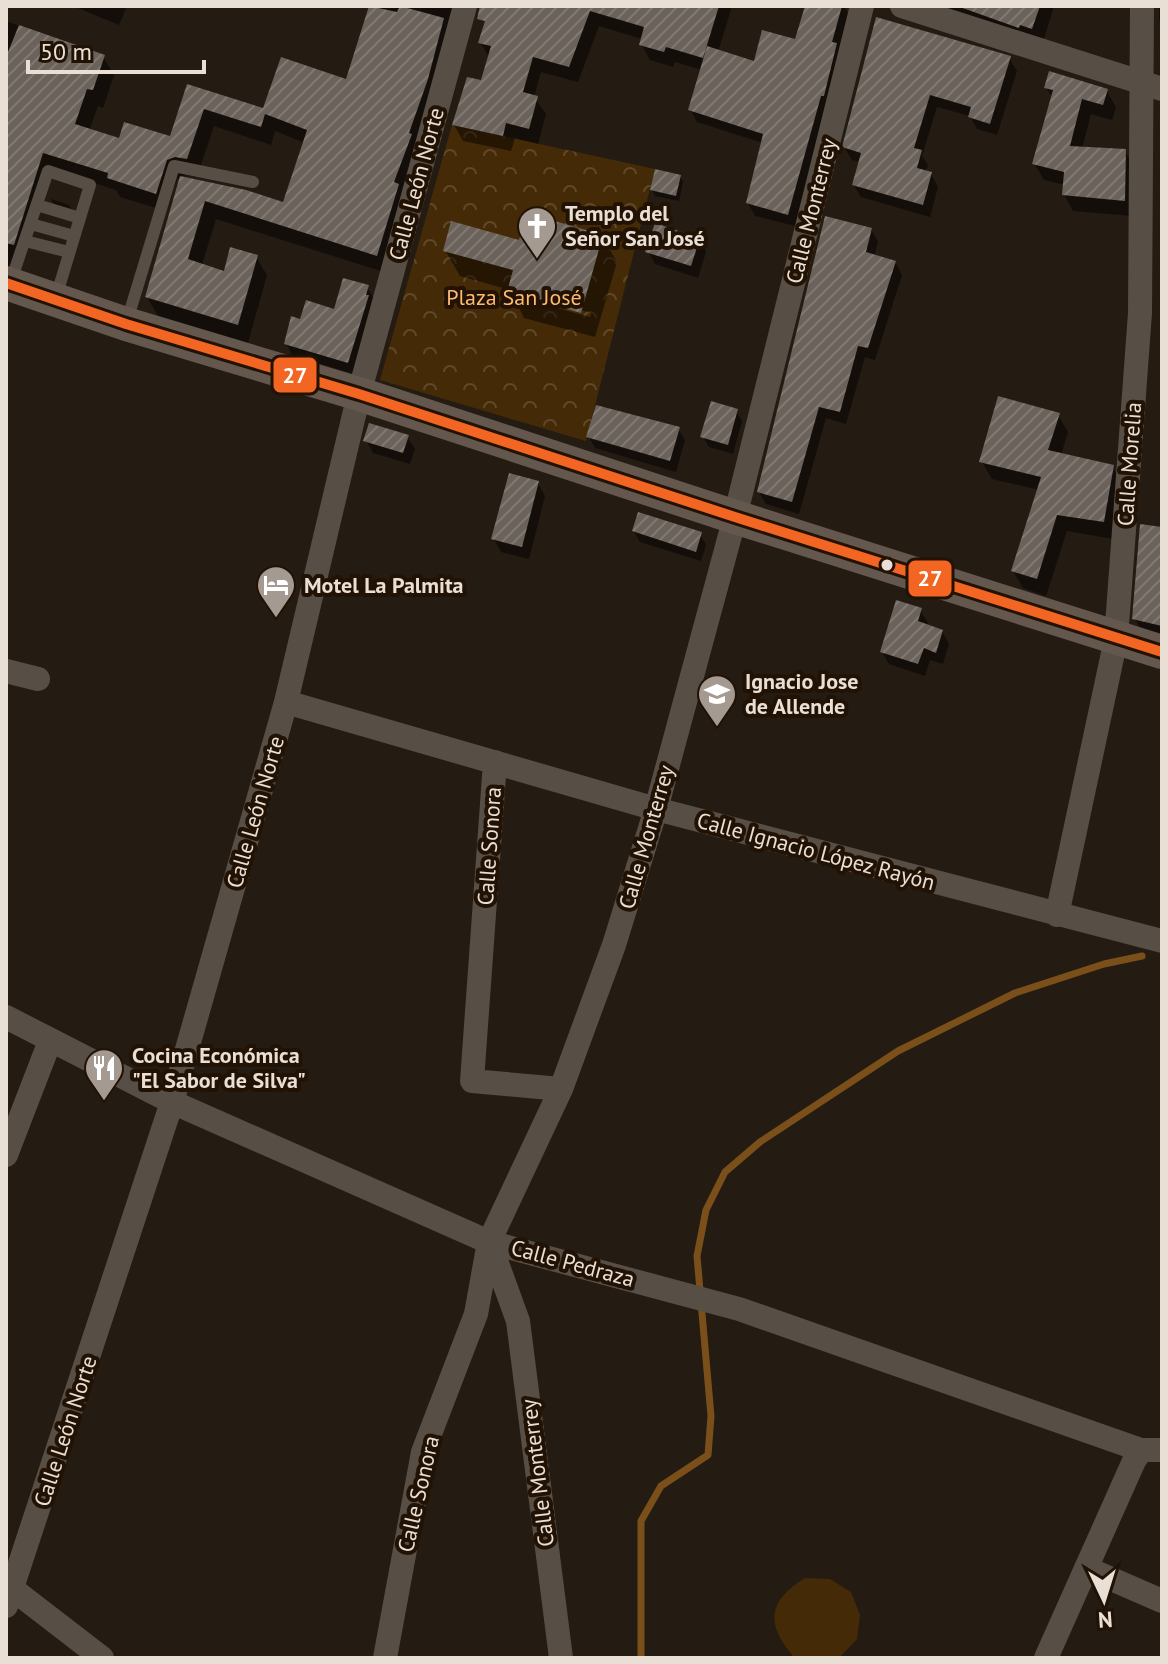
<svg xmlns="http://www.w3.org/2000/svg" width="1168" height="1664" viewBox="0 0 1168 1664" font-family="'PT Sans',sans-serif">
<defs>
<pattern id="park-crowns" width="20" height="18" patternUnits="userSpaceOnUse" patternTransform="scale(2)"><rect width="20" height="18" fill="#452a07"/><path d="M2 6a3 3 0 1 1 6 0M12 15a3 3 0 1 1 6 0" fill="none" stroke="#60482a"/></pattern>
<pattern id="building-hatch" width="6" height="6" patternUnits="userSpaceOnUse" patternTransform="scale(2)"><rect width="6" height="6" fill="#6b635b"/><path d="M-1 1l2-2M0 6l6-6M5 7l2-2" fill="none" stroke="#807972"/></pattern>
</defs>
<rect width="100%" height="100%" fill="#241b12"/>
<path fill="url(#park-crowns)" d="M452 125 655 169 586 441 380 380Z"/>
<path fill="#452a07" d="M805 1578 830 1579 851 1592 860 1615 857 1639 840 1657 793 1656C765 1623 768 1601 805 1578Z"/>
<path fill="#0007" fill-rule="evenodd" d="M73 6H127L119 25Z
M371 6H463L387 273 216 219 202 265 225 273 256 257 267 275 248 343 158 316 147 297 182 179 285 204 305 143 275 131 271 145 214 126 197 177 186 175 177 179 166 211 120 197 116 190 53 170 21 271 6 266V21L103 57 114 75 103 108 98 106 89 131 121 141 171 139 189 86 264 110 347 82Z
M489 6H732L718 52 755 63 796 42 807 6H844L849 15 828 107 795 226 755 216 748 203 763 143 697 122 690 109 702 70 675 62 673 67 650 60 641 44 642 39 599 26 578 82 541 72 534 97 546 114 538 144 515 138 511 151 463 141 454 125 483 83 490 59 480 42Z
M948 6H1054L1042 45 953 15Z
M1159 6H1162V25L1159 20Z
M877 19 1009 58 1017 71 997 135 977 129 970 116 937 107 922 156 928 165 925 172 931 174 938 187 930 217 861 197 854 185 860 162 852 160 844 147Z
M1046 88 1106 90 1116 107 1112 120 1091 114 1082 149 1125 151 1134 167 1133 216 1073 211 1064 195 1065 185 1044 180 1034 163 1053 98Z
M680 177 683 182 679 201 655 196 652 190Z
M51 199 69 205 72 210 54 204Z
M871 229 878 242 874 257 895 262 902 275 875 360 865 357 846 424 826 418 799 514 766 504 759 492Z
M602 236 617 262 595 337 524 318 510 290 460 276 445 250ZM527 295 591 313 590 317 527 300Z
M699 239 706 252 698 278 655 264 648 251Z
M367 287 374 299 354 374 292 355 286 343 301 322 335 311Z
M736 411 742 421 733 454 709 447 703 437Z
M1058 415 1068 432 1061 455 1112 467 1123 484 1113 539 1067 531 1046 596 1023 588 1013 571 1039 490 992 479 982 462Z
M678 429 685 440 676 472 595 448 589 437Z
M407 437 415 449 410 464 373 453 366 440Z
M538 483 545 496 529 559 501 552 494 539Z
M1162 529V636L1142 631 1135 619Z
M634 531 700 534 706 545 701 561 640 542Z
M920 610 928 623 927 626 942 631 949 644 943 664 930 660 925 676 889 664 882 652Z"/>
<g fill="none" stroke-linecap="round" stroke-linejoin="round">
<path stroke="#7b4f1a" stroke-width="7" d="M641 1658V1521L661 1486 708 1455 711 1416 697 1256 706 1210 725 1172 760 1142 898 1051 1015 993 1104 964 1142 956"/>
</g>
<path fill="url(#building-hatch)" d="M369 6 397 12 400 6 444 18 428 79 409 133 412 134 394 182 399 184 377 256 205 201 188 259 224 271 230 247 258 255 238 325 145 297 180 176 246 190 283 202 307 130 265 114 261 127 204 109 187 159 175 157 167 160 156 194 107 178 108 173 43 153 14 245 6 243V57L19 25 105 55 93 90 87 89 75 124 119 138 124 122 170 136 187 84 263 108 281 57 346 79Z
M480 6H719L703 58 666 47 664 52 639 45 644 27 590 11 569 67 533 57 523 92 538 96 529 129 506 123 503 136 452 125 467 77 481 80 491 46 478 43 485 21 477 19Z
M805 6H842L832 42 837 43 824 96H821L788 215 746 203 763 134 688 110 707 46 754 61 762 30 795 39Z
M957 6H1040L1032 29 1020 25 1019 28Z
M876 17 1011 56 990 124 968 117 971 107 930 95 914 148 922 150 917 168 932 172 923 205 852 185 861 153 842 147Z
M1049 71 1108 89 1103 105 1082 99 1070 146 1126 149 1125 201 1062 195 1064 172 1032 164 1053 90 1044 88Z
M655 169 681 175 676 196 650 190Z
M527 213 603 235 581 313 507 292 513 270 443 251 451 221 519 240Z
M825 216 872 228 866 252 896 261 868 348 858 346 840 412 819 407 792 502 757 492Z
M655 223 700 238 691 266 645 252Z
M343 278 369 285 366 295H369L348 363 284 344 291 316 300 319 306 300 334 309Z
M998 396 1060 413 1048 450 1114 465 1104 522 1057 515 1037 579 1011 571 1041 477 979 462Z
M711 401 738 409 728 445 700 437Z
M596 405 680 427 670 461 586 437Z
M369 423 409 435 403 453 363 441Z
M509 473 539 481 522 547 491 539Z
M638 512 702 532 696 552 632 531Z
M1140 524 1162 527V626L1132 619Z
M896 600 922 608 918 621 943 630 936 653 924 648 918 664 880 652Z"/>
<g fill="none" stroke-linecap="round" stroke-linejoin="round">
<path stroke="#574e45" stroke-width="12" d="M37 205 80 218
M31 224 74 236
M25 241 69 252
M11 281 48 171 90 185 56 297
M127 321 174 166 253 182"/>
<path stroke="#574e45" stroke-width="24" d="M902 6 1162 89
M6 671 38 679
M286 702 656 809 1162 941
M495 762 472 1081 561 1089
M1057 915 1116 639 1140 313 1142 6
M6 1017 172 1102 489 1242 739 1309 1141 1450H1162
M6 1155 50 1041
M490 1244 518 1321 561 1658
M1086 1568 1162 1601
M6 1584 102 1658
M6 1606 172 1102 286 702 359 394 465 6
M385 1658 423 1452 476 1314 489 1242 561 1089 614 945 656 809 735 517 862 6
M1046 1658 1134 1461 1141 1450"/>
<path stroke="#64584e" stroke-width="34" d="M6 283 126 324 359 394 735 517 1162 652"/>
<g stroke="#211204" stroke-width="16">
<path id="bus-1" d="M6 283 126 324 359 394 735 517 1162 652"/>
</g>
<use href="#bus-1" stroke="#f26522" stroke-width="10"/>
</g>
<defs>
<g id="church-pin" transform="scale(2)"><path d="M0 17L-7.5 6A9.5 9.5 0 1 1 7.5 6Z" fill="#a59a91" stroke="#211204"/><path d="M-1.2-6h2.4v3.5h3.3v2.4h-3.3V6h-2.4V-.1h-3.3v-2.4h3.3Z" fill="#fff"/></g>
<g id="hotel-pin" transform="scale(2)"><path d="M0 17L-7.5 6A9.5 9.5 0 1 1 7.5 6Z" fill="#a59a91" stroke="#211204"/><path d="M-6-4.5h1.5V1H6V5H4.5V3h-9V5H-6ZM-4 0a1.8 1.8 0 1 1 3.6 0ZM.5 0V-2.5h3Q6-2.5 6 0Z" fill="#fff"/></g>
<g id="school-pin" transform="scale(2)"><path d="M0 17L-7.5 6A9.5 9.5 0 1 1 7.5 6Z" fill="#a59a91" stroke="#211204"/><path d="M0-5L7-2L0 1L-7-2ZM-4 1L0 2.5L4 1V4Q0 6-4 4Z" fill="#fff"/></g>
<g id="restaurant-pin" transform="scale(2)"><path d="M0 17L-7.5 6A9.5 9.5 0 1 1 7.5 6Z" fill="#a59a91" stroke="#211204"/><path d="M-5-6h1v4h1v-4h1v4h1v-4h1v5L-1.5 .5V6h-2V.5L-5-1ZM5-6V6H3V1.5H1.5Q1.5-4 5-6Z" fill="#fff"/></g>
</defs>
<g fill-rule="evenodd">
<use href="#church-pin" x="537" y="226"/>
<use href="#hotel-pin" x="276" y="585"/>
<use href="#school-pin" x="717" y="694"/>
<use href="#restaurant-pin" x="104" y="1068"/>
</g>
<circle fill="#eadfd5" stroke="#211204" stroke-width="3" cx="887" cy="565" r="7"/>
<g text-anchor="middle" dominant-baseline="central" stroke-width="8" stroke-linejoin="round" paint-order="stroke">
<g font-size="22" fill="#eadfd5" stroke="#211204">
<text transform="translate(416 184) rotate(-75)">Calle León Norte</text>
<text transform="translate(811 211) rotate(-76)">Calle Monterrey</text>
<text transform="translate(1129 464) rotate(-86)">Calle Morelia</text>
<text transform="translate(255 812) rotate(-74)">Calle León Norte</text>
<text transform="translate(646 837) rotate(-74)">Calle Monterrey</text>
<text transform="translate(489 846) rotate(-86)">Calle Sonora</text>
<text transform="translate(816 851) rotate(15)">Calle Ignacio López Rayón</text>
<text transform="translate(573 1263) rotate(15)">Calle Pedraza</text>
<text transform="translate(65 1431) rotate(-72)">Calle León Norte</text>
<text transform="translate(537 1473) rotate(-97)">Calle Monterrey</text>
<text transform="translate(418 1494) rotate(-77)">Calle Sonora</text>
</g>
<g font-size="22" font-weight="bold" fill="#eadfd5" stroke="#211204" text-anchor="start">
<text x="565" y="213">Templo del<tspan x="565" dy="25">Señor San José</tspan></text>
<text x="304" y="585">Motel La Palmita</text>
<text x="745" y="681">Ignacio Jose<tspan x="745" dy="25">de Allende</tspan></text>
<text x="132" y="1055">Cocina Económica<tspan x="132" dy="25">"El Sabor de Silva"</tspan></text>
</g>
<g font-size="22" fill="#feba72" stroke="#211204">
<text x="514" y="297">Plaza San José</text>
</g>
</g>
<g stroke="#211204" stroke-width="3">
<rect x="272" y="356" width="46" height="38" rx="8" fill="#f26522"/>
<rect x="907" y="559" width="46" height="39" rx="8" fill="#f26522"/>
</g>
<g font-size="22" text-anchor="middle" font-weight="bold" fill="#fff">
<text x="295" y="383">27</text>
<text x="930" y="586">27</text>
</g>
<rect width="1168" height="1664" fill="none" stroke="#eadfd5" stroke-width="16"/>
<g transform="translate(1104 1600) rotate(176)" stroke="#211204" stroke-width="6" paint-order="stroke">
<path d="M0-6L14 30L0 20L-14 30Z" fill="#eadfd5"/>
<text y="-12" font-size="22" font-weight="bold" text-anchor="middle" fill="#eadfd5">N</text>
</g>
<path d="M28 60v12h176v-12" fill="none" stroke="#eadfd5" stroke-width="4"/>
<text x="40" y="60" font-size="24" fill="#eadfd5" stroke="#211204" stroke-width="6" paint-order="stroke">50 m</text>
</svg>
